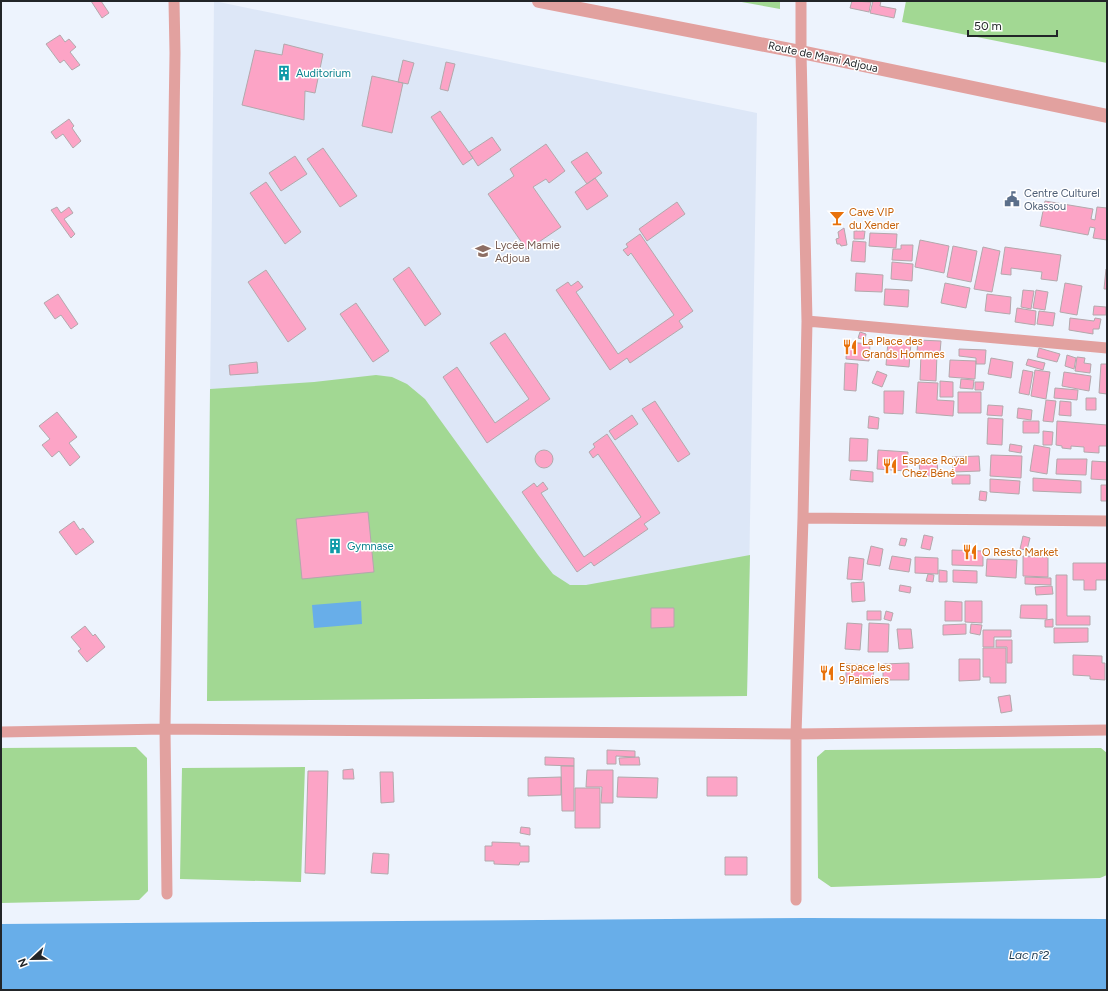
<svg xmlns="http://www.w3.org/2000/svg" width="1108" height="991" viewBox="0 0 1108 991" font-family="Figtree,sans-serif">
<rect width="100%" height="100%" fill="#edf3fd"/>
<path fill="#dde7f7" d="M214 1 757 113 747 696 207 701Z"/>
<path fill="#a2d893" d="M736 1H780V9Z
M906 1H1107V63L902 22Z
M376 375 392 377 407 384 425 399 538 555 553 574 570 585H586L750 555 747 696 207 701 210 389 314 382Z
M136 747 147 758 148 891 139 900 1 903V748Z
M1101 748 1107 753V875L1100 878 831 887 818 878 817 757 825 750Z
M305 767 301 882 180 879 182 768Z"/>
<path fill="#68aee9" d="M361 601 362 624 314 628 312 605Z
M806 918 1107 919V990H1V924Z"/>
<path fill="#fca4c6" stroke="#b3a8ac" d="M91 1H101L109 13 102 18Z
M852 1 871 2 869 12 850 8Z
M873 1H881L880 6 896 9 894 18 870 13Z
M60 35 65 42 69 39 76 47 70 52 80 65 72 70 64 60 60 63 46 44Z
M284 44 323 54 315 93 305 91 304 120 242 105 255 50 282 55Z
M403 60 414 63 408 84 398 82Z
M446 62 455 64 448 91 440 89Z
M372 76 403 83 392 133 362 126Z
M440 111 473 158 463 165 431 117Z
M69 119 74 126 72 128 81 141 73 148 63 134 56 139 51 132Z
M492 137 501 150 478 166 469 152Z
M546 144 565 171 549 183 546 179 533 187 561 227 527 250 488 194 514 176 510 169Z
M323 148 357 196 340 207 307 159Z
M587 152 602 173 587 184 571 162Z
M295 156 307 174 281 191 269 173Z
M595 178 608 196 587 210 575 192Z
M266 182 301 232 285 244 250 193Z
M1045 201 1093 209 1091 219 1095 220 1097 207 1107 208V240L1093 238 1095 228 1090 227 1088 235 1040 226Z
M677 202 685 214 647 241 639 229Z
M57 207 61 213 69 207 73 213 64 219 75 234 71 238 51 210Z
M844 228 847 245 841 246 840 244H837L836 239 839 238 838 232Z
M854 231H865L864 239H854Z
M870 233 897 234 896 248 869 246Z
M640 234 693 311 679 321 683 327 630 363 627 358 610 370 556 290 568 282 571 286 578 281 583 287 576 292 618 354 674 315 631 253 628 256 623 250 628 247 626 244Z
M920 240 949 246 944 273 915 267Z
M853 241 866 242 865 262 851 261Z
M901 245H913L912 261 892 260 893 249H901Z
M953 246 977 251 971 282 947 277Z
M983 247 1000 251 992 292 974 289Z
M1005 247 1061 255 1057 281 1041 279 1042 272 1011 268V275L1001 274Z
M892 262 913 264 912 281 891 279Z
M409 267 441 314 425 326 393 279Z
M1106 269H1107V289H1104Z
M266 270 306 329 288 342 248 282Z
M856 273 883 275 882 292 855 291Z
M945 283 970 288 966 308 941 303Z
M1065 283 1082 286 1077 315 1060 312Z
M885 289 909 290 908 307 884 305Z
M1023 290 1034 291 1031 309 1021 307Z
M1036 290 1048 292 1045 310 1033 308Z
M58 294 78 324 71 329 61 315 55 319 44 303Z
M987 294 1011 297 1010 314 985 311Z
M356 303 389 351 373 362 340 314Z
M1094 306 1106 307V315H1093Z
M1017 308 1036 311 1035 325 1015 322Z
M1039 311 1055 313 1053 326 1037 324Z
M1070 318 1094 321 1095 318 1101 319 1099 329H1093V334L1069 330Z
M860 332 866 334 865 340 858 338Z
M505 333 550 399 487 443 443 377 457 367 495 423 529 399 490 343Z
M918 340 941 341 940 353 917 352Z
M888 341 911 343 909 367 886 365Z
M847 342 870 344 869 361 846 359Z
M1039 348 1060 354 1057 362 1037 357Z
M959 349 986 350 985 364H976V358L959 356Z
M921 353 937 354 936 381 920 380Z
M1067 355 1076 358 1074 369 1065 366Z
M1077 357 1085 358 1084 363 1091 364 1090 373 1075 371Z
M991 358 1013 362 1011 378 988 374Z
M1028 359 1045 363 1043 370 1026 365Z
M950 360 976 361 975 379 949 377Z
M257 362 258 373 230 375 229 365Z
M845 363 858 364 856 391 844 390Z
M1101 364H1107V394L1099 393Z
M1023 370 1033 372 1029 395 1019 393Z
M1035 370 1050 372 1046 399 1031 396Z
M877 371 887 375 882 387 872 383Z
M1064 372 1091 376 1089 391 1062 386Z
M961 379 974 380 973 389 960 388Z
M940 381 953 382V397H940Z
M918 382 938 383 937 400 954 401 953 416 916 413Z
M975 382H984L983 390H975Z
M1055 388 1078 390 1077 400 1054 398Z
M884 391H904L903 414 884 413Z
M958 392H981V413H958Z
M1086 398H1096V410H1086Z
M1046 400 1056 401 1053 422 1043 421Z
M655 401 690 454 678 462 642 409Z
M1060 401 1071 402V416L1059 415Z
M988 405 1003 406 1002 416 987 415Z
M1018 408 1032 410 1031 420 1017 418Z
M57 412 77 437 69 443 80 457 70 466 59 451 52 457 42 445 50 439 39 426Z
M632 415 638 424 615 440 609 431Z
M869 416 879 418 878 429 868 428Z
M988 418 1003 419 1002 445 987 444Z
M1023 421H1039V433H1023Z
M1057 421 1107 425V446H1099V453L1084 452V447L1071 446V449L1062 448V446L1056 445Z
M1043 431 1053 432 1052 445H1043Z
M607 434 660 513 644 524 648 529 594 566 591 562 577 572 522 492 534 483 537 487 543 482 548 489 541 493 584 557 641 517 598 454 593 458 589 452 595 447 593 444Z
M850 438 868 439 867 461H849Z
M1010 444 1022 446 1021 453 1009 451Z
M1034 445 1050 448 1047 474 1030 471Z
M535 459a9 9 0 1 1 18 0a9 9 0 1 1-18 0Z
M878 450 908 452 907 471 877 469Z
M991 455 1022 456 1021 478 990 476Z
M979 456 980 471 953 472 952 457Z
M937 459 938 476H920L919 460Z
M1057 459H1087L1086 475 1056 474Z
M1092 461 1107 462V480L1091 479Z
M851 470 873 472V482L850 480Z
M952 475H970V484H952Z
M1033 478 1081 481V493L1033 491Z
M990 479 1020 481 1019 494 990 492Z
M1101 485H1107V501H1101Z
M980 491 987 492 986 501 979 500Z
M368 512 374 572 302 579 296 519Z
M74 521 80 530 83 528 94 542 76 555 59 532Z
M924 535 933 537 930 550 921 548Z
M1023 536 1030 538 1027 550 1020 549Z
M901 538 907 539 905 546 899 545Z
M871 546 883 549 880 566 867 564Z
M952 550 983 551V566L952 565Z
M892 556 911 559 909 572 889 569Z
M1023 556 1048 557V577L1023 576Z
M849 557 864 559 862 580 847 579Z
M915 557 938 558V574L915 573Z
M987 559 1017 560 1016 578 986 576Z
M1073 563H1107V580H1096V590H1084V580H1073Z
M939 570 947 571V582H939Z
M953 570 977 571V583L953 582Z
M928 574 934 575 933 582 926 581Z
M1056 575H1067V616H1090V625H1056Z
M1025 577 1051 578V585L1025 584Z
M864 582 865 601 852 602 851 583Z
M900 585 911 587 910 593 899 591Z
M1052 586 1053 594 1036 595 1035 587Z
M945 601 962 602V621H945Z
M965 601H982V623L965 622Z
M1021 605H1047V619L1020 618Z
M651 608H674V627L651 628Z
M867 611H881V620H867Z
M886 611 893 613 891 621 884 619Z
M1053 619V627H1045V620Z
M847 623 862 624 860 650 845 649Z
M869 623 889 624 888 652H868Z
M966 624V634L943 635V625Z
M971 624 982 625 980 635 970 633Z
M85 626 93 636 95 634 105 647 87 662 78 651 81 649 71 637Z
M1054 628H1088V642L1054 643Z
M897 629H911L913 648 899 649Z
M983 630H1011V637H994V647H983Z
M996 640H1012V663H1007V647H996Z
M983 648H1006V683H990V677H983Z
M1073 655 1102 656V663H1105V680L1090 679V676L1073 675Z
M959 659H980V680L959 681Z
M909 663V680H883V664Z
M846 664 874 665 873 683 846 682Z
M1010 695 1012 711 1001 713 998 697Z
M607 750 635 751V757L616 756V764H607Z
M545 757 574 758V766L545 765Z
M639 757 640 765H620L619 758Z
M561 766H574V811H562Z
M353 769 354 779H343V770Z
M587 770H613V803H601L602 787H586Z
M308 771H328L325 874 305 873Z
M380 772H393L394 802 381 803Z
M561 777V795L528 796V778Z
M618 777 658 778 657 798 617 797Z
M707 777H737V796H707Z
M575 788H600V828H575Z
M521 827 530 828V835L520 833Z
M492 842 520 843V846H529V862H520L519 865 494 864V861H485V846H492Z
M373 853 389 854 388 874 371 873Z
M725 857H747V875H725Z"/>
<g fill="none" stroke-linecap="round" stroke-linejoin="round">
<path stroke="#e2a19f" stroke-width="11" d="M807 321 1107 348
M803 518 1107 521
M1 732 165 729 796 734 1107 730
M167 894 165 729 175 53 174 1
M796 900V734L803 518 807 321 801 52V1"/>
<path stroke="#e2a19f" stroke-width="14" d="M539 1 801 52 1107 116"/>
</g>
<defs>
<g id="building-bare" transform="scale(1.2)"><path d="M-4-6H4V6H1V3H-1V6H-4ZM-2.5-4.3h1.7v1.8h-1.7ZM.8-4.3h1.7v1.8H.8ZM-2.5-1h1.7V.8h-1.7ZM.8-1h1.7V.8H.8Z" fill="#0f9aa8" stroke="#fff" stroke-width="2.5" paint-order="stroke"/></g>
<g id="civic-bare" transform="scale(1.2)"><path d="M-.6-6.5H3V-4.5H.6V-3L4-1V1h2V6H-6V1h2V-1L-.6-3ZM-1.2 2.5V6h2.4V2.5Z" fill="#5c6f8a" stroke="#fff" stroke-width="2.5" paint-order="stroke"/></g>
<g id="bar-bare" transform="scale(1.2)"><path d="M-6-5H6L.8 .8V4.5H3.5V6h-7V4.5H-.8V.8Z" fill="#e8710a" stroke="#fff" stroke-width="2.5" paint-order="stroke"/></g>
<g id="university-bare" transform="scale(1.2)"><path d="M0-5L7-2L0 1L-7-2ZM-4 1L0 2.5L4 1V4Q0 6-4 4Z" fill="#8d6e63" stroke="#fff" stroke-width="2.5" paint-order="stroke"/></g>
<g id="restaurant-bare" transform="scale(1.2)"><path d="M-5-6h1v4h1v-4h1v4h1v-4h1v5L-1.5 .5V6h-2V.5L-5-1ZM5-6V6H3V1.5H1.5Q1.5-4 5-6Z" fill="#e8710a" stroke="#fff" stroke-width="2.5" paint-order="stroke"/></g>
</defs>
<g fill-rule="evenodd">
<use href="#building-bare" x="284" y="73"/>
<use href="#civic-bare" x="1012" y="199"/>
<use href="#bar-bare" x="837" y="218"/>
<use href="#university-bare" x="483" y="251"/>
<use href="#restaurant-bare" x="850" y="347"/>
<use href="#restaurant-bare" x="890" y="466"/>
<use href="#building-bare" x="335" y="546"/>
<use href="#restaurant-bare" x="970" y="552"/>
<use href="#restaurant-bare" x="827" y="673"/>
</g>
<g text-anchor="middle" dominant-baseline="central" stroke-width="3" stroke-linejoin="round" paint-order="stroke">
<g font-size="11" fill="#222528" stroke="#fff">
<text transform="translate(823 57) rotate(12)">Route de Mami Adjoua</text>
</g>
<g font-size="11" fill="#0d838f" stroke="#fff" text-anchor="start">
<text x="296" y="73">Auditorium</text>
<text x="347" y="546">Gymnase</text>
</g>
<g font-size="11" fill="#4e5e75" stroke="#fff" text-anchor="start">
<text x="1024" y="193">Centre Culturel<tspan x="1024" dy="13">Okassou</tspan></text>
</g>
<g font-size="11" fill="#c56008" stroke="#fff" text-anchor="start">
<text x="849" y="212">Cave VIP<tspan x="849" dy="13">du Xender</tspan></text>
<text x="862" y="341">La Place des<tspan x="862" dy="13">Grands Hommes</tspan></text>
<text x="902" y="460">Espace Royal<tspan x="902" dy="13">Chez Béné</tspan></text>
<text x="982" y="552">O Resto Market</text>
<text x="839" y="667">Espace les<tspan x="839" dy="13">9 Palmiers</tspan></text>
</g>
<g font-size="11" fill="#785e54" stroke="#fff" text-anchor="start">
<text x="495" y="245">Lycée Mamie<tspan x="495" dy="13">Adjoua</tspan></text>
</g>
<g font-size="12" font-style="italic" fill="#17354d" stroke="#fff">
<text x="1029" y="955">Lac n°2</text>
</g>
</g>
<rect width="1108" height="991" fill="none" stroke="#222528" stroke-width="4"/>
<g transform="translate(32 959) rotate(248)" stroke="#ffffff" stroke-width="3" paint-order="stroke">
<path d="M0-3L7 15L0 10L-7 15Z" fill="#222528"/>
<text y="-6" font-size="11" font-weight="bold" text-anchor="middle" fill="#222528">N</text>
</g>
<path d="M968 30v6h89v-6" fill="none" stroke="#222528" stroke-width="2"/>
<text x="974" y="30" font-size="12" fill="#222528" stroke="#ffffff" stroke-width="3" paint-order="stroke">50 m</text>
</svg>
